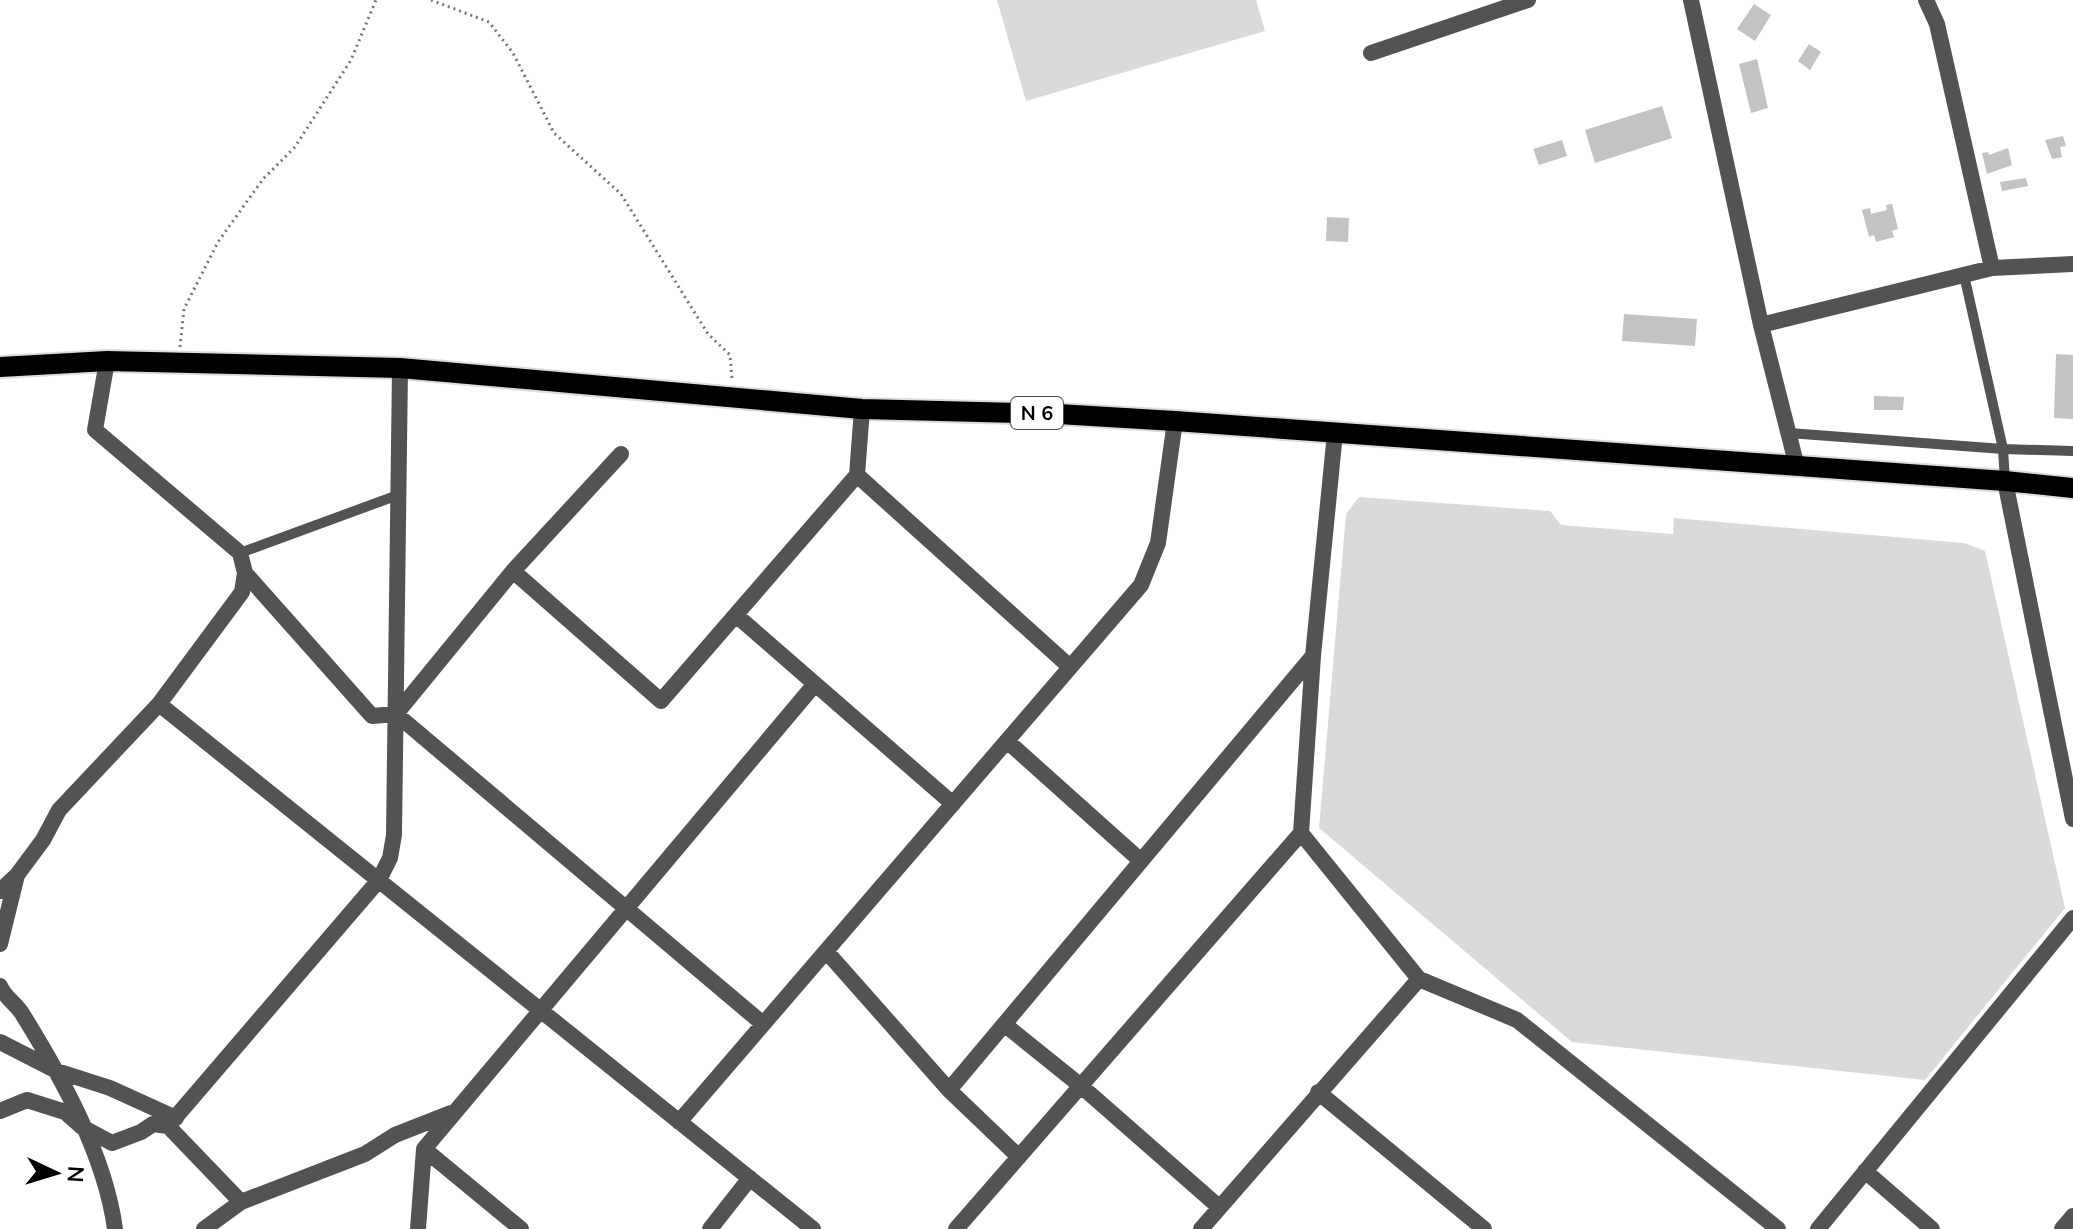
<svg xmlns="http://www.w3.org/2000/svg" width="2073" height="1229" viewBox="0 0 2073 1229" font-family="'Nunito Sans',sans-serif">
<rect width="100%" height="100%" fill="#fff"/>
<path fill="#dadada" d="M997 0H1256L1265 31 1026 101Z
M1359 497 1550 511 1561 525 1673 534 1674 518 1964 543 1985 551 2065 908 1925 1080 1572 1042 1319 828 1346 514Z"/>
<path fill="#c3c3c3" d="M1754 4 1771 15 1755 41 1737 29Z
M1809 44 1821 52 1810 70 1798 61Z
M1757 59 1768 108 1751 113 1739 64Z
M1662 106 1672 138 1595 163 1585 130Z
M2063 136 2066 146 2060 147 2062 157 2052 159 2045 140Z
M1562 140 1567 156 1539 165 1533 149Z
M2008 148 2012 165 1987 174 1982 153 1988 152 1989 155Z
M2026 178 2028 186 2002 191 2000 182Z
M1892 204 1898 229 1892 231 1894 237 1876 242 1874 235 1869 237 1862 210 1870 208 1871 214 1887 210 1886 205Z
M1327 217 1349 218 1348 242 1326 241Z
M1624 314 1697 319 1695 346 1622 341Z
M2056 354 2073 355V419L2054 418Z
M1874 396 1904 397 1903 410H1874Z"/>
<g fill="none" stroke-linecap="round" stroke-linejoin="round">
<g stroke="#dbdbdb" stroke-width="24">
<path id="primary" d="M0 367 107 361 400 368 862 409 1058 414 1175 421 2005 481 2073 488"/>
</g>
<path stroke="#757575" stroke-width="3" stroke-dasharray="2 4" stroke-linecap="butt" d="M431 0 489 22 513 53 554 133 621 194 708 334 730 355 732 378
M180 347 184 309 218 242 263 179 295 147 351 60 376 0"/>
<path stroke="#535353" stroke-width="10" d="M1964 275 2003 449 2005 481
M1789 433 2003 449 2073 451
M240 553 398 495"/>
<path stroke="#535353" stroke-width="16" d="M1691 0 1761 325 1797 467
M1926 0 1937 24 1992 268
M1371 53 1528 0
M1761 325 1992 268 2073 264
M857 475 1070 667
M2005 481 2073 819
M513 571 661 701 857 475 862 409
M245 573 372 716 396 714 763 1024
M737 616 953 804
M159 704 813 1229
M396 714 513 571 621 454
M1007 741 1141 861
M1301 833 1419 979 1517 1020 1778 1229
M0 891 17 875 43 840 59 810 159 704 242 592 245 573 240 553 95 430 107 361
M0 944 17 875
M826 951 949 1090 1019 1157
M0 986C5 998 17 1004 23 1015 62 1078 105 1155 115 1229
M1004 1024 1081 1086 1219 1207
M0 1042 57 1071 110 1088 176 1118
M949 1090 1313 656
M1318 1092 1484 1229
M0 1111 27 1100 65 1112 82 1127 112 1143 141 1132 153 1124 168 1126 241 1202
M679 1122 1141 585 1158 543 1175 421
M168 1126 379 880 390 858 394 835 400 368
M424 1149 521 1229
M1865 1171 1932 1229
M204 1229 241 1202 365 1154 395 1135 451 1113
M418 1229 424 1149 815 684
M710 1229 750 1178
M956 1229 1301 833 1313 656 1335 433
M1201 1229 1419 979
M1818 1229 2073 918
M2062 1229 2073 1216"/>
<use href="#primary" stroke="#000" stroke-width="20"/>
</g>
<g text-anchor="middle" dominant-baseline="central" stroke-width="6" stroke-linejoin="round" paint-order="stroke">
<rect fill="#fff" stroke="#4c4c4c" stroke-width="2" x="1011" y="397" width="52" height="32" rx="6"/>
<g font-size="20" font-weight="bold" fill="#000">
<text x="1037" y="413">N 6</text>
</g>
</g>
<g transform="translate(56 1173) rotate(94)" stroke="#ffffff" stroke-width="6" paint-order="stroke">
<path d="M0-6L14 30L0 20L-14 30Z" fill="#000000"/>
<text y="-12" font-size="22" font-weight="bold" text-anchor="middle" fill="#000000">N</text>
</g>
</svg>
